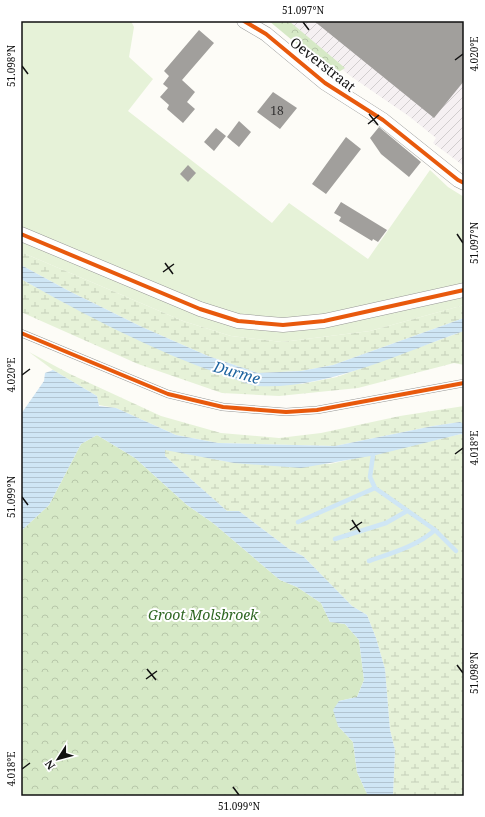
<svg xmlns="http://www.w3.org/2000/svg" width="485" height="817" viewBox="0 0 485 817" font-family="'Noto Serif',serif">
<defs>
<pattern id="industrial-furrows" width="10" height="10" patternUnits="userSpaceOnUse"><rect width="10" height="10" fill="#f5f0f2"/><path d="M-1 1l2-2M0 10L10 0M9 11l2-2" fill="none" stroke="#d1cdce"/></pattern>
<pattern id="forest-crowns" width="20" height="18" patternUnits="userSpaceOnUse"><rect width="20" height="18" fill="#d6e9c6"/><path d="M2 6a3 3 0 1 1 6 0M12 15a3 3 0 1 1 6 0" fill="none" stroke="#b7c7a9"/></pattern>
<pattern id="wetland-marsh" width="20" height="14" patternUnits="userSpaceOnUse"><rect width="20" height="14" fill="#e6f2d8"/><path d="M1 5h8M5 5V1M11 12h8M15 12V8" fill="none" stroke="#c4ceb8"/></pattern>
<pattern id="water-rules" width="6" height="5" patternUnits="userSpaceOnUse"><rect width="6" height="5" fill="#cfe6f5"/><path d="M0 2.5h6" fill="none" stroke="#b1c4d1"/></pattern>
</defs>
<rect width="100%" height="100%" fill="#fdfcf7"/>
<path fill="url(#industrial-furrows)" d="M283 21H464V166L433 143 436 138 410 117 349 75Z"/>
<path fill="#e6f2d8" d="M21 21H131L134 27 129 57 153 79 128 111 272 223 289 203 368 259 430 170 448 187 464 197V305L370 331 282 342 231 336 183 321 21 252Z"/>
<path fill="url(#forest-crowns)" d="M269 21H289L345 68 334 75Z
M97 435 135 458 187 505 213 523 280 580 297 587 321 603 330 622 345 624 359 640 364 680 357 697 339 701 338 726 353 742 357 772 368 796H21V531L49 505 81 444Z"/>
<path fill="url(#wetland-marsh)" d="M21 252 183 321 231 336 282 342 370 331 464 305V318L333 365 301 371 258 373 208 356 142 327 69 291 21 265Z
M21 279 63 302 137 338 204 368 302 384 337 377 464 331V365L454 363 358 388 279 396 222 393 138 364 21 312Z
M29 352 70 374 161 416 221 433 279 438 321 433 400 416 464 406V424L460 422 433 426 335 446 218 443 176 435 116 408 99 405 97 396 53 370Z
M461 434 464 436V796H393L395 750 390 730 385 669 376 638 367 615 352 606 303 556 289 549 239 511H227L165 456V449L234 463 330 464Z"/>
<path fill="url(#water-rules)" d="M21 265 69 291 142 327 208 356 258 373 301 371 333 365 464 318V331C401 353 325 390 258 386 247 385 234 378 223 375 153 351 85 315 21 279Z
M53 370 97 396 99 406 116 408 176 435 218 443 335 446 433 426 460 422 464 424V436L461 434 376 455 301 468 234 463 165 450V456L227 511H239L289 549 303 556 352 606 367 615 376 638 385 669 390 730 395 750 393 796H368L357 772 353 742 338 726 333 710 339 701 357 697 364 680 359 640 345 624 330 622 321 603 297 587 280 580 213 523 187 505 135 458 97 435 81 444 49 505 21 531V414L44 381 45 373Z"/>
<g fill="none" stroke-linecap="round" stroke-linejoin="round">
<path stroke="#cfe6f5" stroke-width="4.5" d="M373 455 370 477 375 488 435 530 456 551
M298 522 375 488
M335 539 386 523 407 511
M369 561C392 553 417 546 435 530"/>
</g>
<path fill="#a19f9c" d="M314 21H464V81L434 118Z
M199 30 214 43 182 80 195 92 187 102 195 109 183 123 167 109 169 105 160 97 168 88 163 84 169 76 164 71Z
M273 92 297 108 280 129 257 112Z
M239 121 251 132 239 147 227 137Z
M379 127 421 162 409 177 381 154 370 138Z
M216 128 226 136 214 151 204 142Z
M346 137 361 149 326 194 312 184Z
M188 165 196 173 188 182 180 174Z
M341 202 387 230 378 242 373 239 372 241 339 221 341 217 334 213Z"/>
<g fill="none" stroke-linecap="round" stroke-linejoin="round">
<g stroke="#979795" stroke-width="8">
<path id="lane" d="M21 333 168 394 223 407 286 412 317 410 464 383"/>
</g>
<g stroke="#979795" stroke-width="15">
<path id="street" d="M244 21 266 34 325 83 383 120 458 180 464 183
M21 234 200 309 238 321 283 325 324 321 464 290"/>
</g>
<use href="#lane" stroke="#fffffe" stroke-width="7"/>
<use href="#street" stroke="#fffffe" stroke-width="14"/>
<g stroke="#fff" stroke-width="6">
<path id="cycleway" d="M244 21 266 34 325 83 383 120 458 180 464 183
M21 234 200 309 238 321 283 325 324 321 464 290
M21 333 168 394 223 407 286 412 317 410 464 383"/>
</g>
<use href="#cycleway" stroke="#e8590c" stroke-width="4"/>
</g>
<path fill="none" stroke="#111" stroke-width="1.5" d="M303 22 309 30M455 60 463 54M22 66 28 74M369 114 378 125M368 124 379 115M457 234 463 243M165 263 173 274M163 272 174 264M22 375 30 369M455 454 463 448M22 497 28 505M352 520 360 532M350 530 362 522M457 665 463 673M147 669 156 680M146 679 157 671M22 769 30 763M233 787 239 795"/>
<g text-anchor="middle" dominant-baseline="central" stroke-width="4" stroke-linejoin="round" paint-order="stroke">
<g font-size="12" fill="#353434">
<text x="277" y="110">18</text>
</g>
<g font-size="14" fill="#111" stroke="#fff">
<text transform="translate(323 64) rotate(38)">Oeverstraat</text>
</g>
<g font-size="14" font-style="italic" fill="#2f6722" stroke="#fff">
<text x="203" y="614">Groot Molsbroek</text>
</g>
<g font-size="15" font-style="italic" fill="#1d639f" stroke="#fff">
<text transform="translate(237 372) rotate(16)">Durme</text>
</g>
</g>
<rect width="485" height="817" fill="none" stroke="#ffffff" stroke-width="44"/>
<g transform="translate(58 759) rotate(234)" stroke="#ffffff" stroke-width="3" paint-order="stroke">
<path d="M0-3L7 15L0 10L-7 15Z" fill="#111111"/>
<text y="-6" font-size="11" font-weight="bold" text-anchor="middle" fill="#111111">N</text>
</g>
<rect x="22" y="22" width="441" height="773" fill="none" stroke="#111" stroke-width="1.5"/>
<g font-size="10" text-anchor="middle" fill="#111">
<text x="303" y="14">51.097°N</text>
<text transform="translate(474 54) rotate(-90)" y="4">4.020°E</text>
<text transform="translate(11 66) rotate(-90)" y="4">51.098°N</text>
<text transform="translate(474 243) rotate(-90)" y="4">51.097°N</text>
<text transform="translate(11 375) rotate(-90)" y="4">4.020°E</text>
<text transform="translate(474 448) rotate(-90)" y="4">4.018°E</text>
<text transform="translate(11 497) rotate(-90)" y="4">51.099°N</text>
<text transform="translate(474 673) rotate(-90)" y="4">51.098°N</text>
<text transform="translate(11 769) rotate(-90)" y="4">4.018°E</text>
<text x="239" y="810">51.099°N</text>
</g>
</svg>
